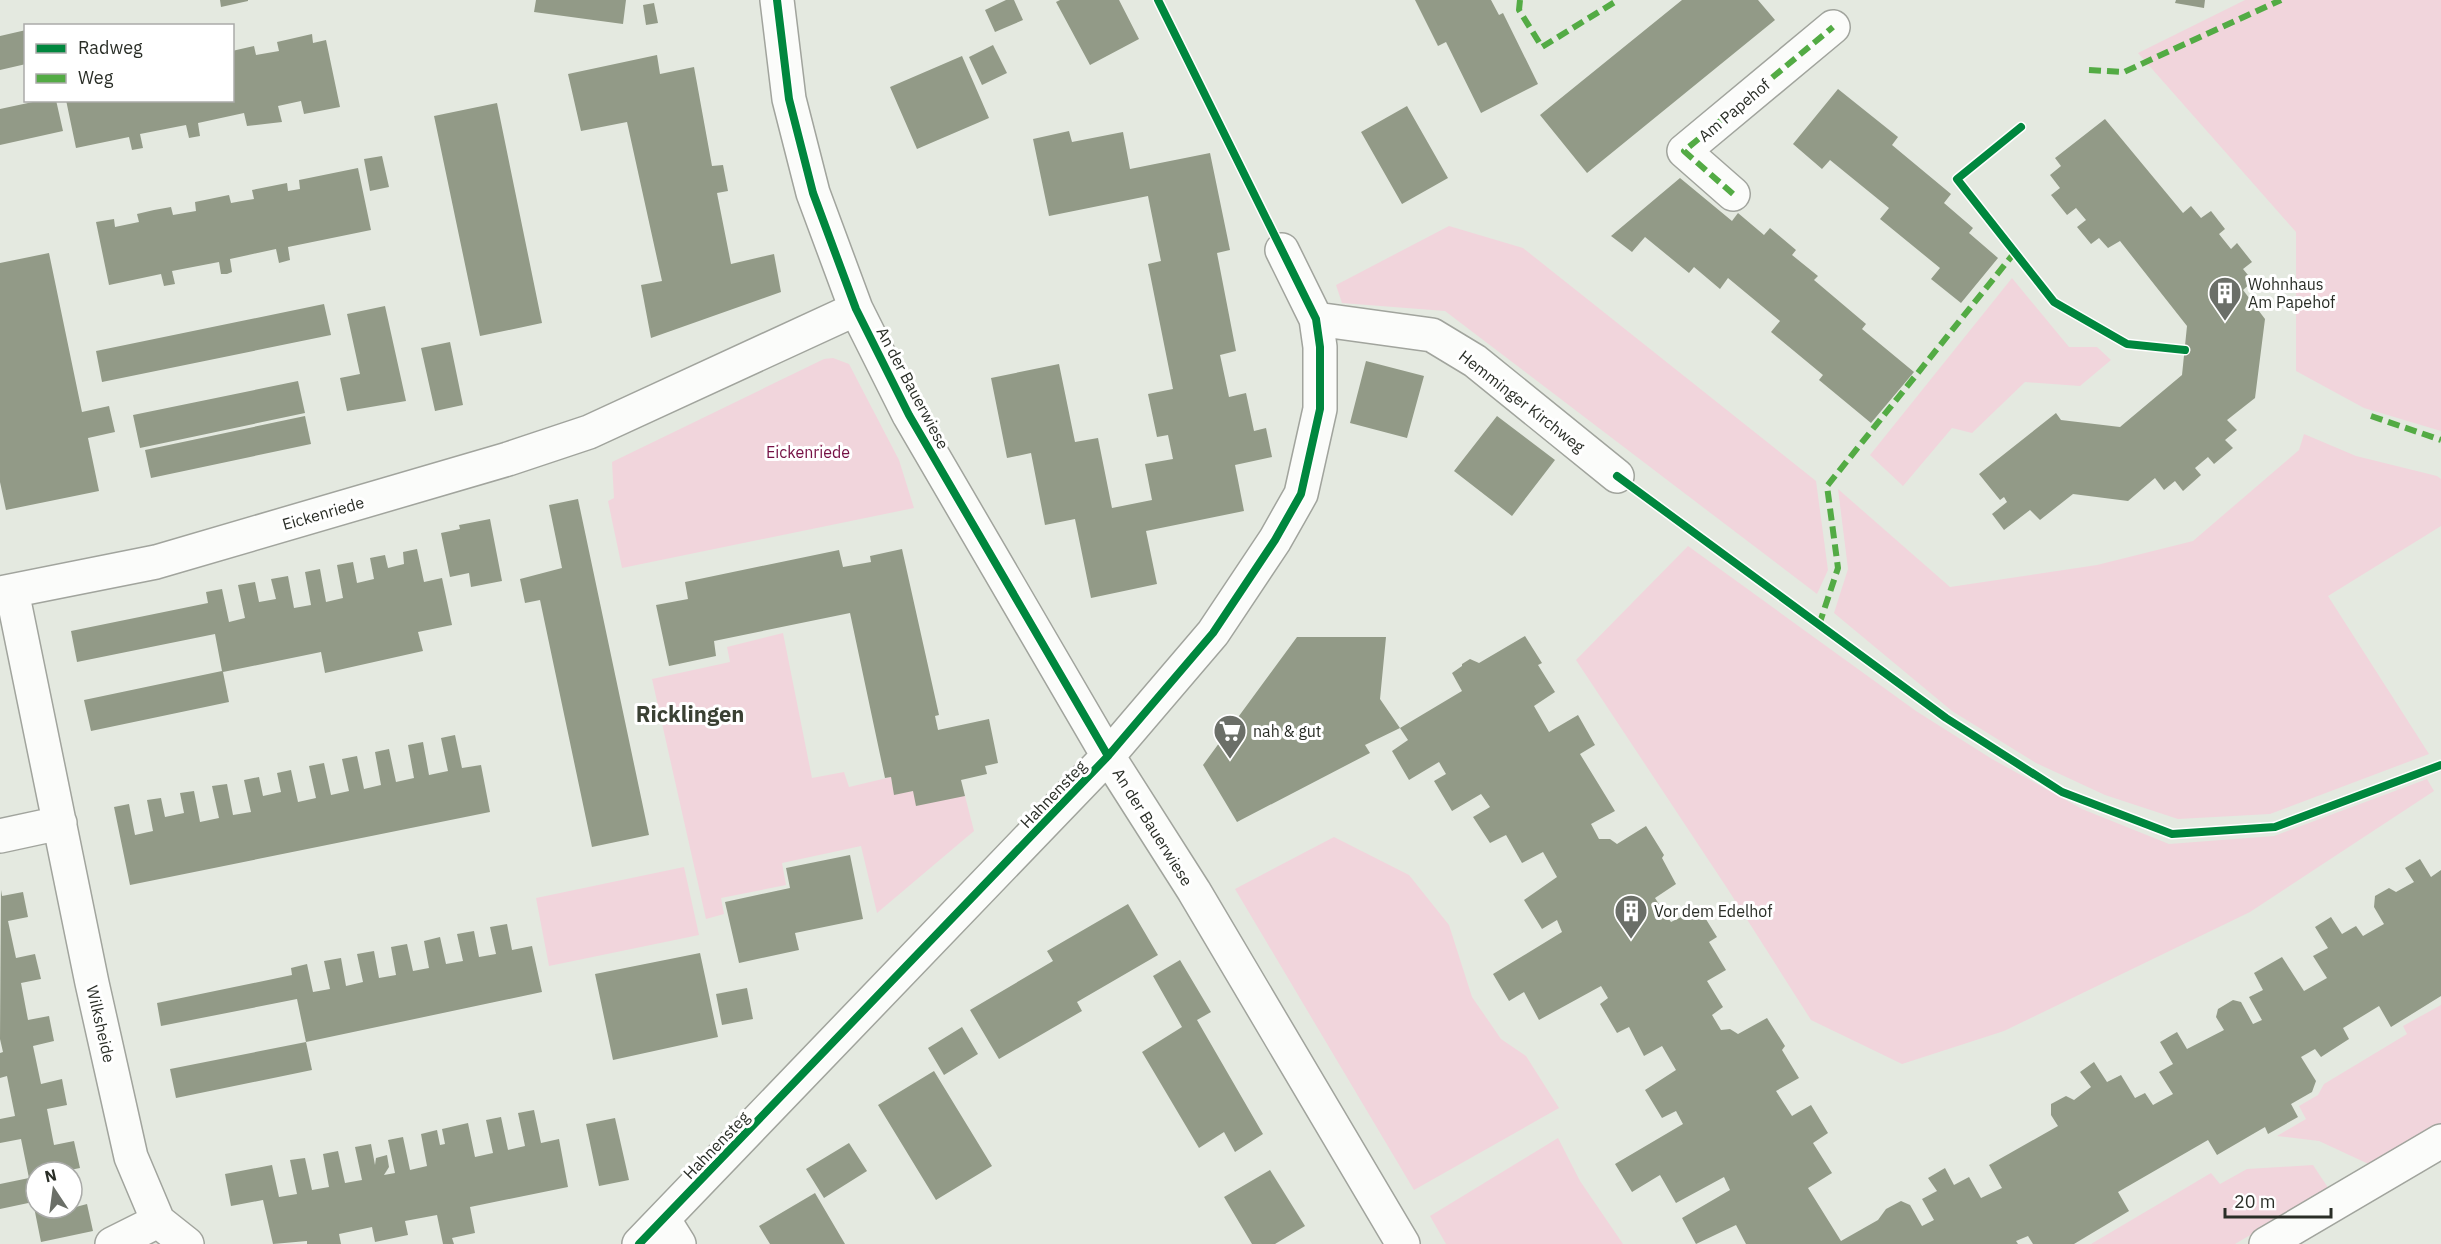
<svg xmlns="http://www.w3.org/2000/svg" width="2441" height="1244" viewBox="0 0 2441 1244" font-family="'IBM Plex Sans',sans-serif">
<rect width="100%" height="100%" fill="#e4e9e0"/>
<path fill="#f1d5dc" d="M2245 0H2441V431L2364 408 2296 371V232L2138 53Z
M1449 226 1523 248 1816 481 1828 570 1817 594 1445 311 1342 303 1336 285Z
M2012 278 2069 347H2097L2111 360 2080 386 2025 382 1972 433 1952 428 1903 486 1870 455Z
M833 358 849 364 899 460 914 508 622 568 608 501 614 498 612 462 824 359Z
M2304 434 2356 456 2437 476 2441 479V526L2328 596 2429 754 2270 814 2178 819 2105 795 2036 763 1952 711 1834 613 1848 569 1838 489 1950 587 2097 565 2193 541 2299 450Z
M1688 546 1916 711 1992 759 2082 809 2169 844 2274 836 2427 779 2434 791 2250 912 2004 1031 1902 1064 1811 1020 1727 888 1576 660Z
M783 633 812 778 844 772 849 787 891 777 894 794 913 791 965 796 974 831 877 913 861 846 782 863 786 885 721 898 724 914 706 919 652 679 730 662 727 647Z
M1334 837 1409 875 1449 925 1472 997 1501 1039 1526 1056 1559 1108 1414 1190 1235 889Z
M684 867 699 935 549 966 536 898Z
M2441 1005V1128L2375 1167 2319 1141 2277 1136 2306 1119 2299 1106 2318 1095 2324 1084 2407 1034 2403 1026Z
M1558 1138 1580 1181 1623 1244H1446L1430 1216Z
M2313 1165 2329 1189 2235 1244H2091L2211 1173 2220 1184 2247 1169Z"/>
<path fill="#929a87" d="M220 0H248V1L221 7Z
M536 0H626L623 24 534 12Z
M1006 0H1014L1023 20 995 32 985 10Z
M1060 0H1119L1139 39 1090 65 1056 2Z
M1415 0H1491L1499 15 1503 13 1538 84 1481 113 1446 42 1438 46Z
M1682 0H1758L1775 20 1587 173 1540 115Z
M2176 0H2205L2204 8 2175 3Z
M654 3 658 23 646 25 643 5Z
M26 30V64L0 70V36Z
M312 34 313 43 326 40 340 107 304 114 301 101 278 106 282 122 247 126 244 113 198 123 200 136 189 138 186 125 140 134 143 148 132 150 129 137 76 148 66 100H232V51L254 46 256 55 279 51 277 42Z
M993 45 1007 73 982 85 969 57Z
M657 55 660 74 694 67 712 166 723 165 728 191 717 193 731 264 774 254 781 292 651 338 641 285 662 281 627 122 581 131 568 74Z
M962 56 989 118 917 149 890 87Z
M1838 89 1898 137 1892 145 1951 194 1944 203 1973 228 1969 233 1998 258 1961 303 1931 279 1940 268 1880 219 1889 208 1830 160 1822 169 1793 144Z
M42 100H56L63 131 0 145V109Z
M497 103 542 323 480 336 434 116Z
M1407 106 1448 178 1402 204 1361 132Z
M2105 119 2183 213 2191 206 2201 218 2211 211 2225 229 2219 234 2231 249 2237 243 2252 262 2243 269 2253 281 2243 290 2265 319 2255 398 2227 420 2237 430 2225 440 2233 448 2214 464 2208 457 2195 468 2201 475 2183 491 2175 481 2164 490 2155 478 2128 501 2073 494 2040 520 2030 510 2004 530 1992 514 2007 502 2004 497 2000 500 1979 474 2056 413 2061 420 2120 427 2182 375 2187 326 2120 241 2108 248 2099 238 2091 244 2077 227 2086 220 2076 208 2067 215 2051 195 2060 188 2050 175 2061 166 2055 158Z
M1069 131 1072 142 1123 132 1130 169 1210 153 1230 250 1217 253 1236 351 1220 355 1229 397 1246 393 1254 431 1266 428 1272 457 1235 465 1244 511 1146 531 1157 584 1091 598 1075 519 1045 525 1031 453 1007 458 991 378 1059 364 1075 442 1098 438 1112 508 1152 500 1145 464 1173 459 1168 435 1157 437 1148 394 1173 389 1148 264 1161 261 1148 196 1049 216 1033 139Z
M382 156 389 187 370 191 364 159Z
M358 168 371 230 288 247 290 260 279 263 276 249 230 259 232 272 227 274H221L219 262 172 271 175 284 164 286 161 274 109 285 96 222 114 219 115 227 139 222 137 214 154 210 171 207 173 215 196 211 195 202 229 195 231 203 242 201 254 199 252 190 287 183 288 191 300 189 299 180Z
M1680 178 1732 221 1738 213 1764 235 1770 228 1796 250 1792 255 1818 276 1814 280 1866 324 1862 329 1914 372 1871 423 1819 380 1823 375 1771 332 1780 321 1728 278 1720 289 1694 267 1689 273 1645 237 1632 252 1611 236Z
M49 253 82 412 109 406 115 432 88 438 99 491 6 510 0 482V263Z
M324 304 331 335 102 382 96 351Z
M385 306 406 401 347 411 340 378 360 374 347 314Z
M450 342 463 405 435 411 421 348Z
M1366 361 1424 376 1407 438 1350 423Z
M298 381 305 413 140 448 133 415Z
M305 416 311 444 151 478 145 450Z
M1497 416 1555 460 1512 516 1454 471Z
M578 499 649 835 592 847 540 600 525 603 520 579 562 568 549 505Z
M490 519 502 581 471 587 469 573 450 577 441 533 460 529 459 525Z
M417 549 424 582 442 578 452 625 418 632 423 651 325 673 321 652 223 672 229 702 91 731 84 700 222 671 215 634 77 662 71 631 208 603 206 592 222 589 229 622 245 618 238 585 255 582 259 602 276 599 271 579 288 576 294 608 311 605 305 572 320 569 326 602 343 598 337 565 353 562 357 583 374 579 370 558 385 555 388 568 404 564 403 552Z
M902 549 939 715 935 716 938 730 989 719 998 763 985 766 987 774 961 780 965 796 916 806 913 791 894 795 891 777 885 778 850 613 714 641 716 656 669 666 656 605 688 599 685 582 839 550 843 567 871 562 870 556Z
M1525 636 1542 663 1538 665 1555 692 1534 706 1549 732 1578 715 1595 745 1580 754 1615 811 1591 824 1599 839H1610L1617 844 1646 826 1664 855 1662 858 1676 884 1655 898 1671 922 1699 908 1717 937 1709 942 1726 970 1707 981 1723 1007 1712 1015 1721 1030 1730 1029 1738 1034 1767 1018 1785 1046 1782 1050 1799 1078 1776 1091 1792 1116 1811 1105 1828 1133 1813 1143 1832 1173 1808 1188 1841 1241 1878 1220 1886 1209 1901 1201 1910 1205 1922 1226 1934 1220 1922 1199 1937 1191 1928 1178 1945 1168 1954 1185 1969 1177 1981 1198 2002 1188 1989 1165 2058 1126 2051 1115V1104L2066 1096 2074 1100 2091 1087 2080 1072 2094 1062 2107 1082 2121 1075 2135 1098 2145 1093 2153 1105 2173 1094 2159 1072 2173 1064 2160 1042 2177 1032 2187 1049 2224 1030 2216 1017 2218 1009 2233 1000 2241 1002 2253 1024 2262 1020 2249 997 2263 990 2254 973 2282 957 2304 991 2327 978 2313 956 2328 948 2315 927 2331 917 2342 934 2356 926 2363 936 2384 924 2374 907 2375 896 2389 888 2396 892 2414 882 2405 868 2420 859 2431 877 2441 870V996L2391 1027 2379 1006 2343 1028 2349 1039 2321 1057 2315 1049 2301 1057 2316 1081 2312 1092 2291 1104 2298 1117 2268 1134 2265 1127 2217 1155 2208 1140 2118 1192 2129 1211 2074 1244H2033L2028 1236 2016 1241 2018 1244H1746L1736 1225 1696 1244 1682 1218 1730 1190 1724 1177 1676 1203 1660 1175 1632 1192 1615 1164 1683 1124 1676 1111 1662 1118 1645 1090 1676 1070 1662 1046 1644 1056 1629 1027 1617 1033 1600 1004 1608 998 1601 986 1539 1020 1524 992 1509 1001 1493 974 1562 932 1557 920 1542 929 1524 900 1557 877 1543 852 1522 863 1506 835 1490 843 1473 817 1490 807 1481 794 1452 811 1434 781 1446 774 1439 762 1409 780 1392 751 1408 740 1400 728 1462 691 1452 673 1462 666V664L1470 659 1479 663Z
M1297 637H1386L1380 699 1400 728 1365 745 1370 753 1237 822 1203 765Z
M455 735 462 768 481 765 490 812 130 885 114 807 129 804 135 835 153 831 147 800 161 798 165 817 184 813 180 793 194 791 200 822 219 818 212 786 227 784 233 815 251 812 244 780 259 777 263 796 281 792 277 773 291 770 298 802 316 798 309 766 324 763 331 795 349 791 342 759 357 756 364 789 381 785 375 752 389 749 396 782 414 778 408 745 423 742 429 775 448 771 441 738Z
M850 855 863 919 795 933 799 950 739 963 725 902 790 888 786 868Z
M1 890 2 896 23 892 28 917 8 921 16 958 35 954 41 979 21 983 28 1020 49 1016 54 1041 33 1046 41 1084 62 1079 67 1105 47 1109 54 1145 74 1141 80 1168 60 1172H36V1208H72L87 1204 93 1231 41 1242 33 1202 0 1209V1184L29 1178 21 1139 0 1143V1119L15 1116 7 1076 0 1078V1053L3 1052 0 1039Z
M1128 904 1158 955 1077 1002 1082 1011 999 1059 970 1010 1053 961 1047 951Z
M507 924 512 950 532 946 542 992 306 1042 297 999 161 1026 157 1003 292 975 291 968 307 964 313 992 330 989 324 961 341 958 346 986 363 982 357 954 374 951 379 978 396 975 391 947 407 944 413 971 429 968 424 941 440 937 446 964 463 961 457 934 474 931 479 957 496 954 490 927Z
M700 953 718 1037 613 1060 595 974Z
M1180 960 1211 1012 1197 1020 1263 1134 1235 1152 1224 1132 1199 1148 1142 1052 1182 1027 1153 976Z
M747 988 753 1019 722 1025 716 994Z
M962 1027 978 1054 944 1075 928 1048Z
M306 1042 312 1070 176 1098 170 1069Z
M934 1071 992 1166 936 1200 878 1105Z
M534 1110 541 1143 559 1139 568 1187 470 1207 475 1233 452 1238 454 1244H443L437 1215 405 1221 408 1235 375 1242 372 1227 339 1234 341 1244H307V1241L273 1244 263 1200 231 1206 225 1174 272 1165 279 1197 297 1194 290 1160 305 1158 312 1190 329 1187 323 1154 338 1151 345 1183 362 1180 355 1147 371 1144 375 1165 376 1158 387 1155 389 1167 384 1175 395 1173 388 1140 403 1137 410 1170 427 1166 421 1134 437 1130 440 1145 445 1144 442 1129 468 1123 475 1157 493 1153 486 1120 501 1117 508 1150 525 1146 518 1113Z
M615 1118 629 1180 599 1186 586 1124Z
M849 1143 867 1171 824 1198 806 1169Z
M1270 1170 1305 1226 1275 1244H1252L1224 1197Z
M815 1193 845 1244H770L759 1226Z"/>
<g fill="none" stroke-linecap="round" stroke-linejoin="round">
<g stroke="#a1a49d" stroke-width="36">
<path id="minor" d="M777 0 789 99 813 193 856 309 909 415 1108 756 1194 891 1403 1244
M1733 194 1684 151 1833 27
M1316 319 1432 335 1475 361 1617 476
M12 591 92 983 131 1157 158 1221 187 1244
M0 593 156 562 508 459 589 432 856 309
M0 836 60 823
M664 1220 679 1244
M112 1244 158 1221
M639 1244 1108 756 1213 633 1275 540 1301 494 1320 409V347L1316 319 1282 250
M2266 1244 2441 1141"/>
</g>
<use href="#minor" stroke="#fbfcfa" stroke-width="33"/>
<path stroke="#53ab44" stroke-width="6" stroke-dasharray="12 6" stroke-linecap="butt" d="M1520 0 1519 10 1542 47 1618 0
M2089 70 2124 72 2281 0
M1733 194 1684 151 1833 27
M2371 416 2441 440
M1819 625 1838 568 1827 486 2015 252"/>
<g stroke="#fff" stroke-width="11">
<path id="cycleway" d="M777 0 789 99 813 193 856 309 909 415 1108 756
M2021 127 1957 179 2054 302 2127 344 2185 350
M1617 476 1946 718 2062 792 2172 834 2275 827 2441 765
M639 1244 1108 756 1213 633 1275 540 1301 494 1320 409V347L1316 319 1158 0"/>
</g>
<use href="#cycleway" stroke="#00873e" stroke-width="8"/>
</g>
<defs>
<g id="building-pin" transform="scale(1.725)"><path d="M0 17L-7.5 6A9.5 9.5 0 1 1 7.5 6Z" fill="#6b6f68" stroke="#fff"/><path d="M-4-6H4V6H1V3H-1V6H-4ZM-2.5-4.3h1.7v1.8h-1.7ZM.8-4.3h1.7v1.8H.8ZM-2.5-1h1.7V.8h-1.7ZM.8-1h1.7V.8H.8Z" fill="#fff"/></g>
<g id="supermarket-pin" transform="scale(1.725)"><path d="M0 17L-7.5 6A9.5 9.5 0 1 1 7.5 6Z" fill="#6b6f68" stroke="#fff"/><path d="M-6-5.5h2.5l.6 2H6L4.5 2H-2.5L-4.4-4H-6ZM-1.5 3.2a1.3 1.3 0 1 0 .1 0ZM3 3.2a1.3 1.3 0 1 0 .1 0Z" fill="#fff"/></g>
</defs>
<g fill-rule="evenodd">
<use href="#building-pin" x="2225" y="293"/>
<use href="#supermarket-pin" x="1230" y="731"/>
<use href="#building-pin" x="1631" y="911"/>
</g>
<g text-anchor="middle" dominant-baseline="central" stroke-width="6" stroke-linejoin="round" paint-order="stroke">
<g font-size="16" fill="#2a2e27" stroke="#fff">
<text transform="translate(1734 110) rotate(-40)">Am Papehof</text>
<text transform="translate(913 388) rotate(62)">An der Bauerwiese</text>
<text transform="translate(1522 401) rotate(38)">Hemminger Kirchweg</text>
<text transform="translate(323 513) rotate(-16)">Eickenriede</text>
<text transform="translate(1053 794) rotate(-46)">Hahnensteg</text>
<text transform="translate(1153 827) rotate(58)">An der Bauerwiese</text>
<text transform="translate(101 1024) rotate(77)">Wilksheide</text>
<text transform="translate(716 1145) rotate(-46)">Hahnensteg</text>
</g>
<g font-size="16" fill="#2a2e27" stroke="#fff" text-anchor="start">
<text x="2248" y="284">Wohnhaus<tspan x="2248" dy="18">Am Papehof</tspan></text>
<text x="1253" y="731">nah &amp; gut</text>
<text x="1654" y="911">Vor dem Edelhof</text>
</g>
<g font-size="16" fill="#740f43" stroke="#fff">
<text x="808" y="452">Eickenriede</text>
</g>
<g font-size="22" font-weight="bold" fill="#3a4033" stroke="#fff">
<text x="690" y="713">Ricklingen</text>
</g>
</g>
<rect x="24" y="24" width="210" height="78" fill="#ffffff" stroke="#aaaba9" stroke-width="1.5"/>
<rect x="36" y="44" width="30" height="9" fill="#00873e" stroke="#aaaba9" stroke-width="1.5"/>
<text x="78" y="54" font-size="18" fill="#2a2e27">Radweg</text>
<rect x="36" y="74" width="30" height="9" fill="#53ab44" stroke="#aaaba9" stroke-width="1.5"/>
<text x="78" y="84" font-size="18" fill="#2a2e27">Weg</text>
<g transform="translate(54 1190) rotate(347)"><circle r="28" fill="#ffffff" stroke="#aaaba9" stroke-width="1.5"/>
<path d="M0-4.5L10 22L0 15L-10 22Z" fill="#6b6f68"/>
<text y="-9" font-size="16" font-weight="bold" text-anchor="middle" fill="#2a2e27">N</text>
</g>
<path d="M2225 1208v9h106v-9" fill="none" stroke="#2a2e27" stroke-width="3"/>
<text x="2234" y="1208" font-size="18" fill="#2a2e27" stroke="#ffffff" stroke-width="4.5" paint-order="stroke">20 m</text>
</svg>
